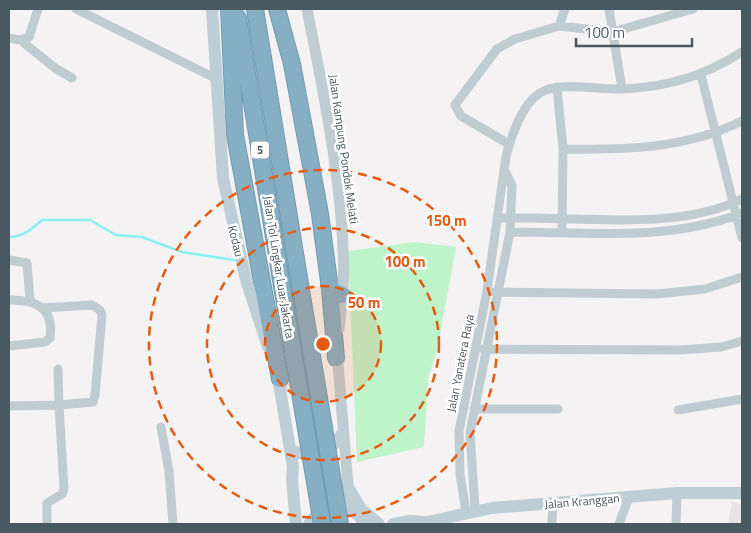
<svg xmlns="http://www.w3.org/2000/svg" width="751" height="533" viewBox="0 0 751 533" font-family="'Titillium Web',sans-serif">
<rect width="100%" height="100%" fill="#f4f2f2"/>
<path fill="#e5e3e4" d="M732 502 742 504V524H728Z"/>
<path fill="#bff3ca" d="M415 242 456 247 437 351 428 378 424 447 357 462 348 251Z"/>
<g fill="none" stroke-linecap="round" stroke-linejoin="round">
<path stroke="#88eff4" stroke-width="2.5" d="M9 237C23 237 32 229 42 220H90L116 235 142 237 182 252 234 260"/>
<g stroke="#719ab0" stroke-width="18">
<path id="motorway" d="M229 9 235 135 280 379
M255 9 301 290
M277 9 292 64 320 214 330 289 342 295
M238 18 283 292
M330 289 336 358"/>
</g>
<path stroke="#bfccd2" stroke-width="9" d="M76 9 217 79
M609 9 622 89
M559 26 565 9
M9 38 20 40 29 37 38 9
M24 39V43L55 68 72 78
M701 75 742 238
M557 87 563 149 562 232
M509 144 461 116 455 105 497 49 515 39 559 26 613 32 693 9
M563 149C625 150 685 149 742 121
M497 218C573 215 672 233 742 199
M510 232C587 232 669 242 742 213
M9 260 27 263 30 300
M495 292 657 294 705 289 742 277
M9 300C36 300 54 307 50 338L45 342 9 346
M42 308 92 305 100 310 102 315 95 395 93 402 59 405 64 489 62 494 47 503V524
M483 349 680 350 721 347 742 341
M9 406 59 405 58 369
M474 409H558
M678 410 742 399
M161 427 169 471 173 524
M475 510 470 432 510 232 512 185 504 169
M466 512 460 474 459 431 487 291 506 156C511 137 522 104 540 93 559 81 600 90 623 89 668 87 704 76 742 52
M552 524 553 503
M619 524 629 497
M676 524 677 493"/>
<path stroke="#bfccd2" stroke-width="11" d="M307 9C322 85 340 172 343 249 345 276 342 303 339 329
M337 352 350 510"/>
<path stroke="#beced7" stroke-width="12" d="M212 9 223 178 246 280 268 347
M277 371 293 467 292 479 296 524
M290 450C311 459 331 453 342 434
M347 485 361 509 379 524
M309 524C323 502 352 502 365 524
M393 524 410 521 423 522
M418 524 492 508 677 493H742"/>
<use href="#motorway" stroke="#86afc4" stroke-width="16"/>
<g stroke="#719ab0" stroke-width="18" stroke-linecap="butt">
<path id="motorway-bridge" d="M301 290 340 524
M283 292 322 524"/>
</g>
<use href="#motorway-bridge" stroke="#86afc4" stroke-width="16"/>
</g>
<circle cx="323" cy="344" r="58" fill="#e8590c" fill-opacity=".12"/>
<g fill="none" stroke="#e8590c" stroke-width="2.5" stroke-dasharray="9 6">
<circle cx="323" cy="344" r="58"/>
<circle cx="323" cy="344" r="116"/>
<circle cx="323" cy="344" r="174"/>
</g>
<g text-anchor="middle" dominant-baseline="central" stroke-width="5" stroke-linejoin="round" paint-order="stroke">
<rect fill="#fff" stroke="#7f8b90" stroke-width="1" x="251" y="141.5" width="18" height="17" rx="4"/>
<g font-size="11" font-weight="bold" fill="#485961">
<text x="260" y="150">5</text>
</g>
<g font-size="12" fill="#485961" stroke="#fff">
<text transform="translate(344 149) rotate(82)">Jalan Kampung Pondok Melati</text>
<text transform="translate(236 241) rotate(76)">Kodau</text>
<text transform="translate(279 267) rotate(81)">Jalan Tol Lingkar Luar Jakarta</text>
<text transform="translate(460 363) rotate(-79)">Jalan Yanatera Raya</text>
<text transform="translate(582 501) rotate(-5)">Jalan Kranggan</text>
</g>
</g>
<circle cx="323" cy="344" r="8" fill="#e8590c" stroke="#fff" stroke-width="2.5"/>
<g font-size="15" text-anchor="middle" font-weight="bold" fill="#e8590c" stroke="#fff" stroke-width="5" stroke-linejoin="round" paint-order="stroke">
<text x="446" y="226">150 m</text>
<text x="405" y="267">100 m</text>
<text x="364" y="308">50 m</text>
</g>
<rect width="751" height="533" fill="none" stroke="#485961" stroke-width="20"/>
<path d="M576 38v8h116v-8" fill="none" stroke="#485961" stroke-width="2.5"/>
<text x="584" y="38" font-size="15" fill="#485961" stroke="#ffffff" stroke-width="4" paint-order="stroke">100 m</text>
</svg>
